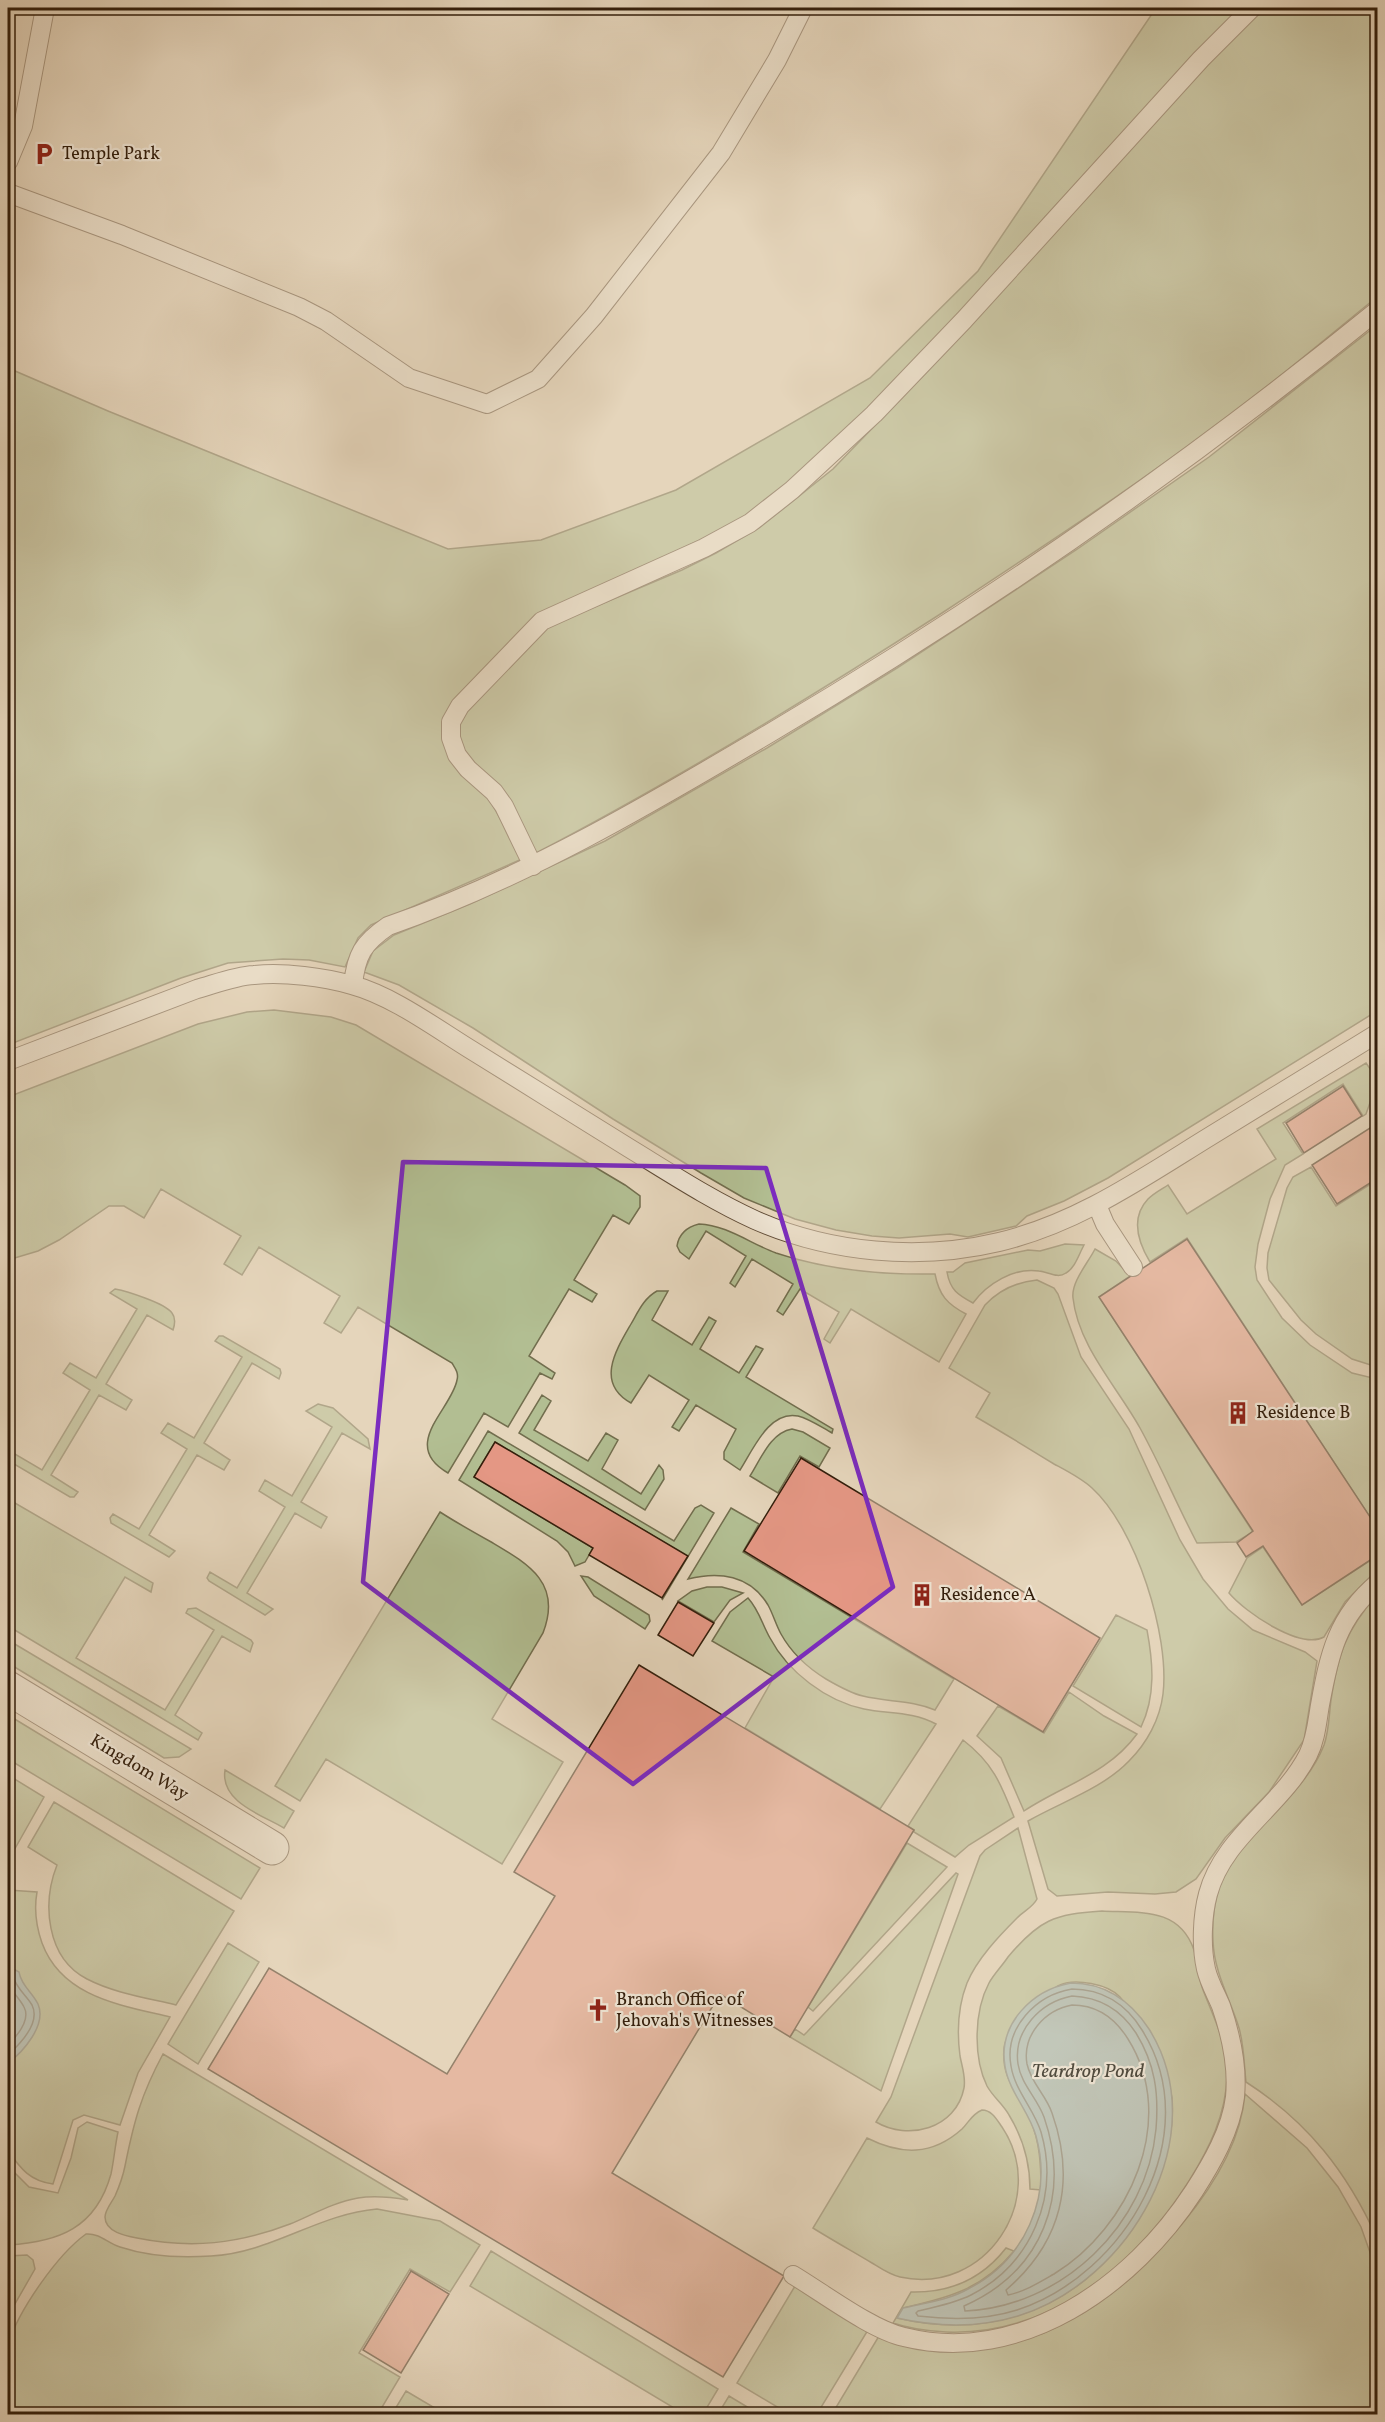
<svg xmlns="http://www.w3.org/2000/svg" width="1385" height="2422" viewBox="0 0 1385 2422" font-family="Vollkorn,serif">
<rect width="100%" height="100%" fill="#e5d5bb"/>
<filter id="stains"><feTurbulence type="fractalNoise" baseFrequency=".00333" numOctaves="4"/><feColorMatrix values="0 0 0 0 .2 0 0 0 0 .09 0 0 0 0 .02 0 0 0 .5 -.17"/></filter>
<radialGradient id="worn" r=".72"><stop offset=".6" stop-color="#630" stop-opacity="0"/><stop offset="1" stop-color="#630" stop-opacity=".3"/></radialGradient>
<path fill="#b2be92" stroke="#726e4e" stroke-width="1.5" d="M1156 8H1242L1145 108 1045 217 969 305 897 382 786 485 748 516 713 534 542 614 447 721 522 859 371 925 358 938 345 967 309 960 283 959 228 963 181 978 8 1045V368L108 411 448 549 541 540 676 490 870 378 978 271Z
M1267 8H1377V297C1330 335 1283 375 1235 411 1140 483 1041 548 942 613 810 698 676 780 536 853L463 755 458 728 465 712 542 629 682 570 716 553 759 528 833 469 940 358 1100 179 1250 20Z
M1377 325V1011L1108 1178 1064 1201 1027 1216 1016 1226 968 1237 950 1234 899 1238 872 1236 836 1230 795 1219 744 1198 701 1173 613 1119 473 1028 399 985 364 972 373 951 394 935 470 904 605 841 767 748 897 668 1076 550 1209 457Z
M274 1010 331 1017 356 1025 625 1185 640 1196V1207L629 1224 613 1215 574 1280 597 1294 592 1302 569 1289 529 1356 555 1373 552 1379 540 1373 508 1427 484 1413 448 1473C399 1445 452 1409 457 1380 459 1373 455 1368 452 1363L358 1307 341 1333 324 1323 340 1296 259 1247 242 1275 224 1264 241 1236 161 1189 144 1218 124 1206H109L59 1240 38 1251 8 1260V1097L198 1024 247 1012Z
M1366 1063 1378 1080 1366 1114 1363 1116 1343 1084 1283 1123 1303 1154 1285 1165 1270 1199 1258 1244 1255 1267 1257 1280 1282 1318 1310 1345 1352 1373 1377 1379V1528L1187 1238 1150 1262C1138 1242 1130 1218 1148 1199 1154 1193 1162 1189 1168 1185L1187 1214 1276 1159 1257 1129Z
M1311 1167 1336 1206 1377 1180V1367L1352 1359 1316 1334 1301 1320 1269 1280 1267 1268 1268 1253 1287 1188 1293 1177Z
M699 1224C727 1225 751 1244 776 1253 827 1270 881 1275 935 1274 939 1295 947 1304 966 1314L939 1362 851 1309 830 1343 824 1339 839 1312 800 1289 783 1315 777 1311 793 1284 752 1259 735 1287 730 1283 746 1256 706 1231 689 1259 680 1252 677 1246C679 1233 687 1227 699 1224Z
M1065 1244 1084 1245C1079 1254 1075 1268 1066 1273 1057 1279 1049 1272 1039 1271 1014 1267 987 1284 973 1303 958 1295 950 1290 947 1272H953L965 1263 1028 1250 1040 1251Z
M1095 1249 1116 1261 1130 1276 1099 1297 1253 1532 1236 1542 1197 1543C1177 1505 1161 1466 1140 1428 1118 1388 1078 1346 1073 1298 1071 1282 1088 1263 1095 1249Z
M1037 1280 1054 1288 1058 1294 1081 1357 1129 1429 1180 1540 1203 1579 1228 1609 1253 1630 1305 1652 1317 1661 1304 1740 1269 1792 1225 1838 1196 1879 1176 1892 1155 1894 1108 1892 1057 1896 1048 1889 1028 1821C1061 1802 1102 1789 1129 1761 1147 1743 1160 1719 1163 1694 1170 1636 1136 1528 1092 1488 1081 1478 1067 1471 1054 1464 1028 1448 1002 1432 976 1417L990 1393 949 1368 985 1305C999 1290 1017 1282 1037 1280Z
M115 1289C126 1291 165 1303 172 1313 176 1318 175 1324 173 1330L147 1315 106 1384 132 1400 126 1410 99 1395 51 1475 78 1492 74 1497H70L14 1464 12 1460 15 1454 42 1470 90 1390 63 1373 70 1363 96 1378 137 1309 110 1293Z
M657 1291H668L652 1320 692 1345 709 1317 716 1321 700 1349 739 1373 756 1346 763 1349 746 1377 833 1429 832 1433C821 1427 810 1419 798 1416 769 1410 753 1450 740 1470L724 1459V1452L736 1429 696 1405 679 1431 672 1427 689 1400 649 1375 631 1403C595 1383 616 1350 631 1324 638 1312 644 1298 657 1291Z
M219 1336H223L280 1369 281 1373 279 1379 252 1363 204 1443 230 1460 224 1470 197 1455 149 1535 175 1551 169 1557 111 1523 110 1518 113 1514 139 1529 187 1449 161 1433 168 1423 194 1438 242 1357 215 1341Z
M542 1395 551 1401 534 1430 588 1461 606 1433 618 1440 602 1469 641 1494 659 1465 663 1470 664 1479 645 1510 519 1433Z
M318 1404 333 1408 368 1439 370 1449 342 1433 301 1502 327 1517 321 1528 295 1513 247 1593 273 1609 265 1615 209 1581 207 1578 210 1572 237 1588 285 1507 259 1491 265 1480 292 1496 332 1427 306 1411Z
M792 1429 803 1432 830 1448 819 1467 800 1456 778 1493 750 1476C761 1459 770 1433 792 1429Z
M488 1431 674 1541 695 1508 701 1505 714 1513 662 1600 687 1556 495 1442 474 1477 593 1548 585 1562 575 1566 568 1552 557 1541 459 1480Z
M8 1499 153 1583 151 1592 125 1577 76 1658 165 1710 214 1630 186 1613 188 1609 196 1608 251 1640 253 1643 250 1652 222 1636 175 1715 202 1733 198 1740 8 1626Z
M731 1508 759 1524 743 1552 954 1679 935 1710C912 1700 887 1702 863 1696 850 1693 838 1686 826 1679 808 1668 791 1652 781 1634 776 1625 773 1614 768 1605 750 1575 719 1571 688 1579Z
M440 1512C457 1523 475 1533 493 1543 530 1565 562 1584 543 1633L492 1719 563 1762 502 1864 326 1759 300 1801 275 1786Z
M1263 1547 1302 1605 1377 1556V1570L1345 1602 1324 1637C1300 1650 1245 1612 1229 1593L1247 1558Z
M581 1576 588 1577 649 1615 650 1621 645 1629 594 1596Z
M707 1587H722L743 1593 730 1600 714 1622 678 1601 692 1591Z
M1377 1595V2238C1347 2172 1308 2122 1246 2082 1244 2064 1244 2045 1239 2028 1230 1999 1214 1972 1213 1941 1212 1922 1214 1896 1223 1879 1245 1830 1304 1797 1324 1745 1329 1731 1329 1715 1331 1700 1338 1654 1346 1630 1377 1595Z
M748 1598C759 1610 762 1624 770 1638 788 1672 826 1701 864 1709 888 1714 912 1711 936 1724L880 1809 745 1728 774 1677 712 1641 730 1612Z
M1116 1615 1147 1630C1153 1662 1156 1696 1141 1727L1073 1686Z
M8 1640 191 1749 179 1757 164 1758 8 1663Z
M1069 1692 1104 1716 1137 1734C1108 1774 1063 1785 1024 1811L1001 1758 977 1736 998 1706 1044 1733Z
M8 1715 260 1868 241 1899 8 1759Z
M963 1740C993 1763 1001 1784 1014 1817L969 1845 955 1857 914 1832V1830L908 1826Z
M225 1770 294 1811 284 1828C262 1815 220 1802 225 1770Z
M8 1775 44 1797 8 1861Z
M54 1802 234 1911 176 2005C147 1998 114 1993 87 1979 46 1958 42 1903 57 1865L28 1847Z
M1018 1828 1037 1899C1033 1907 1024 1911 1017 1918 999 1936 977 1959 967 1983 958 2006 957 2033 960 2056 962 2067 966 2077 964 2088 956 2129 908 2141 876 2122L891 2097 980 1856 985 1850Z
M907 1843 947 1867 813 2011 808 2007Z
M956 1873 958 1874 881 2091 790 2037 795 2029 804 2035 807 2032Z
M8 1890 37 1892C34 1909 36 1926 42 1943 62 1997 120 2005 170 2017L138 2073 120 2125 84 2115 73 2120 53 2184C30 2181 21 2169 8 2151Z
M1102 1911C1140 1913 1179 1907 1194 1950 1198 1963 1198 1977 1203 1990 1214 2018 1228 2045 1227 2076 1226 2115 1209 2149 1189 2181 1136 2265 1050 2336 946 2332 928 2331 910 2329 893 2323L911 2292C950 2293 982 2279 1006 2248L1014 2251C983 2289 948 2298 903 2308L897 2318C1000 2342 1091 2302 1143 2210 1162 2177 1175 2136 1172 2098 1171 2086 1155 2064 1149 2053 1142 2040 1129 2007 1120 1997 1108 1984 1075 1978 1060 1985 1054 1987 1048 1996 1043 2000 1030 2013 1006 2029 1004 2048 1001 2080 1019 2093 1030 2119 1040 2142 1041 2165 1041 2190L1030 2189C1030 2162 1023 2138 1009 2115 1003 2104 993 2097 987 2086 973 2057 974 2011 989 1983 994 1974 1002 1966 1008 1957 1039 1920 1054 1914 1102 1911Z
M228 1943 259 1962 198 2064 168 2044Z
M163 2054 408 2200C391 2197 375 2195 358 2198 334 2202 312 2215 290 2224 238 2244 191 2249 137 2238 126 2236 105 2232 105 2217 105 2210 112 2202 115 2196 119 2187 123 2176 125 2166 134 2121 141 2095 163 2054Z
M1245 2094 1307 2148 1338 2187 1361 2227 1378 2275 1377 2414H832L879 2336C909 2349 939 2352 972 2350 1060 2343 1128 2290 1182 2224 1212 2188 1241 2141 1245 2094Z
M982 2110C992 2110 997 2120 1002 2127 1050 2199 985 2296 900 2277 890 2275 880 2268 872 2263 852 2251 832 2240 813 2228L867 2138C901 2155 932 2156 962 2129 969 2122 972 2114 982 2110Z
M87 2122 118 2132C115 2146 114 2160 111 2174 96 2228 59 2242 8 2245V2166L29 2187 58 2193 71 2158 78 2128Z
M377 2209 440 2221 480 2245 450 2292 410 2269 359 2353 400 2377 378 2414H8C7 2397 4 2360 8 2344 19 2310 57 2255 86 2234 100 2233 107 2243 120 2247 147 2256 182 2258 211 2256 271 2253 318 2214 377 2209Z
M491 2251 718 2389 703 2414H684L470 2286Z
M27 2255 33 2260 35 2269 8 2316V2256Z
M795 2286 868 2330 817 2414H789L737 2383Z
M406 2391 445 2414H392Z
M729 2396 759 2414H718Z"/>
<path fill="#98b7b7" stroke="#707a72" stroke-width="1.5" d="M8 1966 19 1972C21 1985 32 1992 38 2004 47 2025 23 2052 8 2063Z
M1071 1983C1105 1983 1130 2000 1149 2029 1216 2136 1129 2282 1018 2316 979 2328 937 2327 897 2318L903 2308C924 2303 949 2300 968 2289 1025 2260 1053 2197 1036 2136 1029 2111 1009 2092 1005 2066 998 2024 1032 1990 1071 1983Z"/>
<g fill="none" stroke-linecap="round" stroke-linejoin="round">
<path stroke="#666a61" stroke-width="1.5" d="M8 1973 13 1976C16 1988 26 1995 32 2005 41 2023 19 2045 8 2055
M8 1983C12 1992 20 1999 24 2007 31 2020 16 2037 8 2045
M1072 1989C1102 1989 1126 2004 1142 2030 1208 2135 1125 2275 1017 2310 986 2320 951 2320 918 2316L916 2313 918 2311C936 2307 955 2303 971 2295 1031 2264 1060 2197 1041 2132 1034 2109 1015 2091 1011 2066 1004 2028 1036 1995 1072 1989Z
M1072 1996C1099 1997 1121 2010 1136 2033 1155 2064 1159 2093 1156 2129 1147 2225 1062 2307 965 2311L964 2306C1043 2271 1071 2195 1044 2117 1037 2098 1021 2084 1018 2064 1013 2030 1041 2002 1072 1996Z
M1072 2005C1097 2005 1115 2018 1128 2039 1179 2120 1129 2228 1054 2274 1040 2282 1024 2292 1008 2295L1006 2290C1062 2242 1076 2181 1052 2113 1046 2095 1031 2083 1027 2064 1022 2035 1045 2010 1072 2005Z"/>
</g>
<path fill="#e49784" stroke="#331e0b" stroke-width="1.5" d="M1343 1086 1362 1116 1304 1153 1286 1123Z
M1370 1128 1378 1140V1178L1337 1204 1312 1165Z
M1187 1239 1378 1529V1555L1302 1605 1263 1546 1246 1557 1237 1543 1253 1531 1099 1297Z
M495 1442 688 1556 662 1598 589 1555 593 1548 474 1477Z
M801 1458 1100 1638 1043 1732 744 1551Z
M678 1602 714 1623 693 1656 658 1635Z
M639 1665 914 1830 790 2037 720 1994 612 2173 784 2276 723 2377 208 2069 269 1968 447 2074 555 1896 514 1872Z
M411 2271 449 2294 401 2373 363 2350Z"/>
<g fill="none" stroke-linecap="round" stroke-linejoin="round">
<g stroke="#604c37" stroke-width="20">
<path id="service" d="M8 162 23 126 45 8
M8 193 122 235 299 307 326 321 409 378 487 404 538 379 594 316 721 153 777 60 803 8
M533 866 504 806 494 792 468 769 457 755 451 738V722L460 706 542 621 704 548 750 523 792 490 874 414 964 320 1201 59 1252 8
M353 985C356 955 363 943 388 926 523 879 647 806 770 733 983 607 1186 466 1378 310
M8 1061 197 989C215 984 235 976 254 975 285 972 323 977 352 985 393 996 437 1029 473 1051 525 1083 577 1116 629 1148 670 1173 711 1200 755 1220 830 1253 919 1261 999 1242 1075 1224 1138 1181 1204 1140 1262 1104 1320 1069 1378 1033
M1097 1205 1105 1224 1133 1267
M793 2275C823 2293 872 2330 904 2337 1021 2366 1133 2285 1194 2191 1212 2163 1231 2130 1235 2097 1238 2066 1231 2035 1221 2006 1216 1994 1209 1982 1206 1969 1201 1947 1202 1916 1208 1894 1223 1837 1282 1806 1308 1755 1316 1739 1317 1722 1320 1705 1329 1655 1337 1617 1378 1583"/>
</g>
<g stroke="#604c37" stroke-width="35">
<path id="minor" d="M8 1688 272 1848"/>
</g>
<use href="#service" stroke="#eee4d3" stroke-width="18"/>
<use href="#minor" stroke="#eee4d3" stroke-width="33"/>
</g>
<path d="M0 0H1385V2422H0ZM403 1162 766 1168 893 1587 633 1784 363 1582Z" fill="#e5d5bb" fill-opacity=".55" fill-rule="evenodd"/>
<path fill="none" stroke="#7b2cbf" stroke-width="4.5" stroke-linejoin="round" d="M403 1162 766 1168 893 1587 633 1784 363 1582Z"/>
<defs>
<g id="parking-bare" transform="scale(1.8)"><path d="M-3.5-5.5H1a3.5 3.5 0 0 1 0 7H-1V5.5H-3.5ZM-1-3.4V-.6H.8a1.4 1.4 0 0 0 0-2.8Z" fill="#8f2418" stroke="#eee4d3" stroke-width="2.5" paint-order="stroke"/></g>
<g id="building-bare" transform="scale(1.8)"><path d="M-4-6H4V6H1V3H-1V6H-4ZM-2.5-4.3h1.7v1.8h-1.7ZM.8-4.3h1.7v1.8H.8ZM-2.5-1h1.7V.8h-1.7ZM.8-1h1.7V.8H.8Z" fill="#8f2418" stroke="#eee4d3" stroke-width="2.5" paint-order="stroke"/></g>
<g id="church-bare" transform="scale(1.8)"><path d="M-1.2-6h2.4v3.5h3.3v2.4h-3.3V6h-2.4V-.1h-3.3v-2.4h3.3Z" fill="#8f2418" stroke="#eee4d3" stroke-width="2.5" paint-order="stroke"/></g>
</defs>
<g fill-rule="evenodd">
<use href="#parking-bare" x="44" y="154"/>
<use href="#building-bare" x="1238" y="1413"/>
<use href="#building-bare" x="922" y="1595"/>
<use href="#church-bare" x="598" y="2010"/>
</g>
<g text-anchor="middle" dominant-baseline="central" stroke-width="4.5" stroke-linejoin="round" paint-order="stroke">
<g font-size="18" fill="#331e0b" stroke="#eee4d3" text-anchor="start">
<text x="62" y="154">Temple Park</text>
<text x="1256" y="1413">Residence B</text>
<text x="940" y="1595">Residence A</text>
<text x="616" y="2000">Branch Office of<tspan x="616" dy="21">Jehovah's Witnesses</tspan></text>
</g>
<g font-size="18" fill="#331e0b" stroke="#eee4d3">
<text transform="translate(139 1768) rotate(31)">Kingdom Way</text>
</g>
<g font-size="20" font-style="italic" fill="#514c3f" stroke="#eee4d3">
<text x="1088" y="2072">Teardrop Pond</text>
</g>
</g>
<rect width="1385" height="2422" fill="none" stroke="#e5d5bb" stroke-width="30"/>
<rect x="9" y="9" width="1367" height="2404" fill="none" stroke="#331e0b" stroke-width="3"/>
<rect x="15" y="15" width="1355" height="2392" fill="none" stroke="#331e0b" stroke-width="1.5"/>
<rect width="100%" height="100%" filter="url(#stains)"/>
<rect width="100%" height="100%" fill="url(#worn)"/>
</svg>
